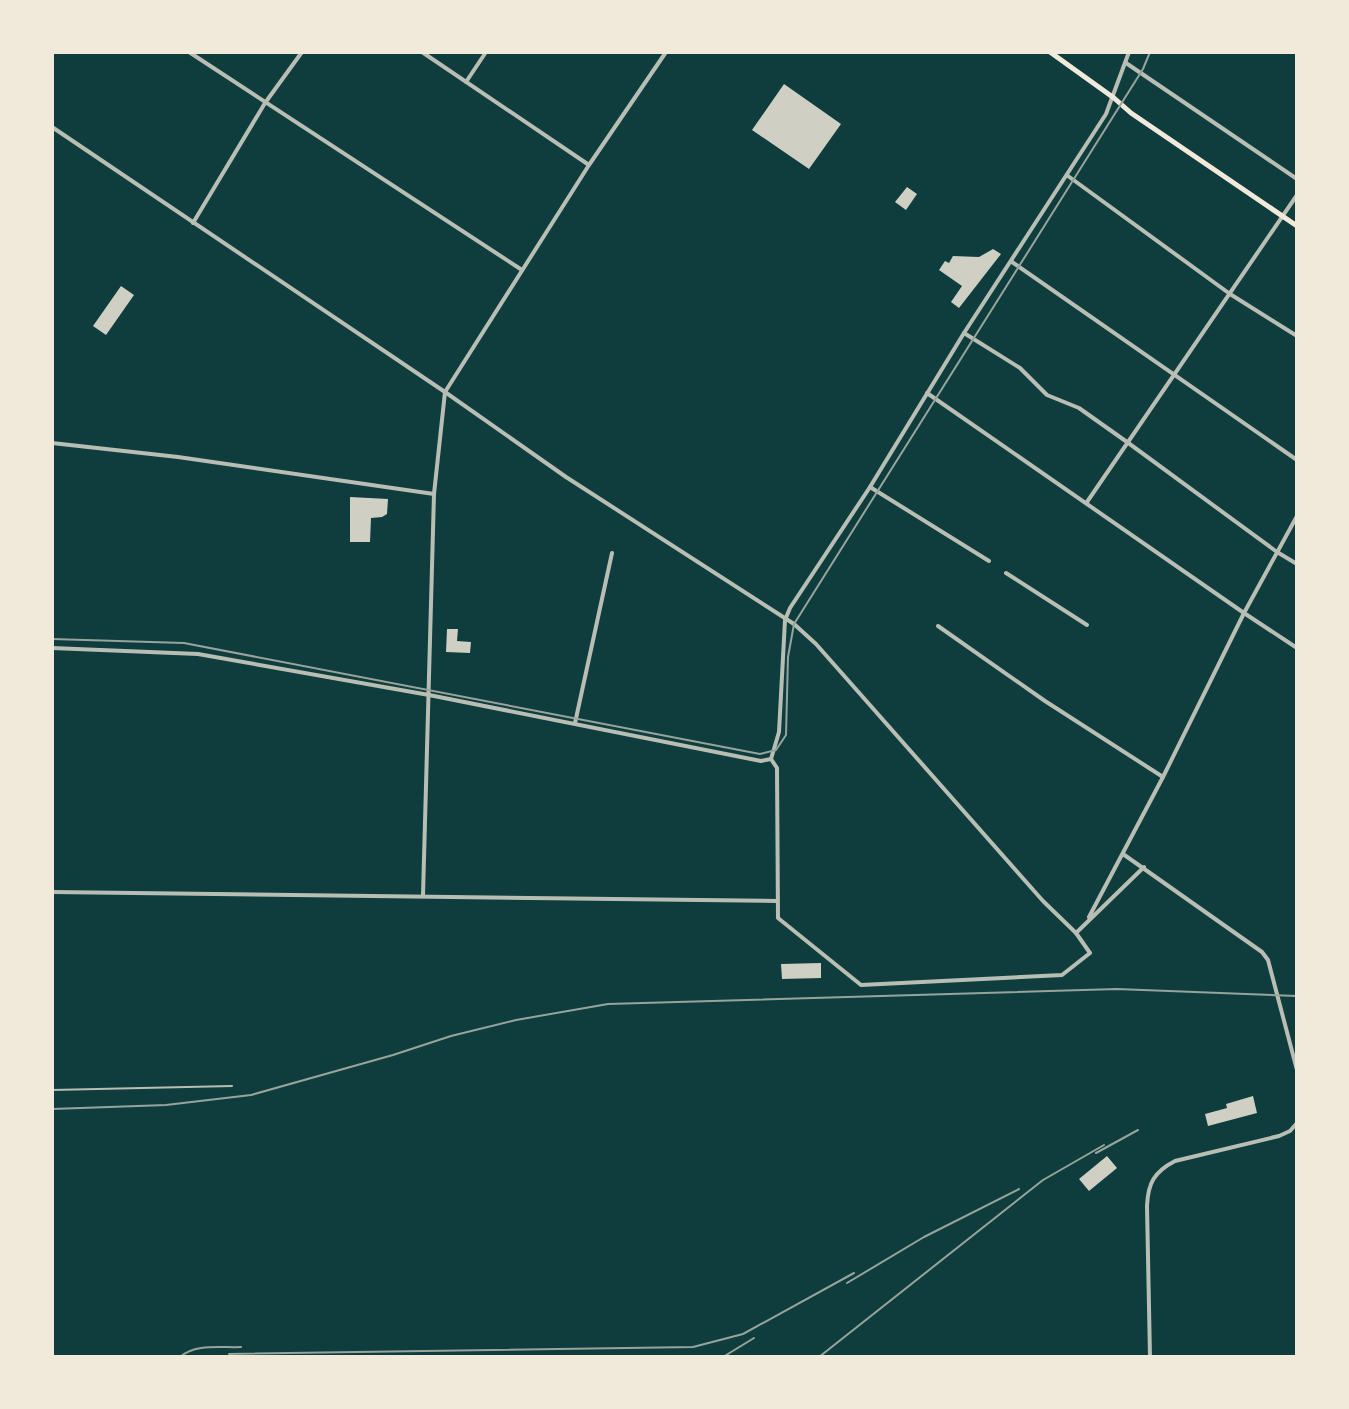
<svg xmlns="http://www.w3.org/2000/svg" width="1349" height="1409" viewBox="0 0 1349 1409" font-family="Barlow,sans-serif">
<rect width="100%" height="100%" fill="#0f3d3e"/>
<path fill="#cfcfc3" d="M784 84 841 124 809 169 752 130Z
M907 187 917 194 906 210 895 202Z
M993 249 1001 254 959 308 951 302 962 286 939 270 945 261 949 263 953 256 979 257Z
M121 286 134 295 106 335 93 326Z
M350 497 388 499 387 514 382 517 371 518 370 542H350Z
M447 629H458L457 641 471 642 470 653 446 652Z
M821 963V978L782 979 781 964Z
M1253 1096 1257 1113 1208 1126 1205 1114 1227 1108 1226 1104Z
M1107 1156 1117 1168 1089 1191 1079 1179Z"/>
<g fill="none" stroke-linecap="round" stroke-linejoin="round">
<path stroke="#b8beb3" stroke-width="2" d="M52 1090 232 1086"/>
<path stroke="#b8beb3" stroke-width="4" d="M189 52 522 270
M422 52 589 165
M1126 63 1297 179
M466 82 486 52
M1068 176 1230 294 1297 336
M193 223 265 103 302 52
M1012 262 1297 460
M964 333 1020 368 1047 395 1079 408 1127 442 1277 552
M927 393 1244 613
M52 443 178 457 434 494
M870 487 989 561
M1087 502 1297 195
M1006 573 1087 625
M785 620 779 732 771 759 777 768 778 918 861 985 1062 975 1090 953 1076 933
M938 626 1045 701 1163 777
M52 648 198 654 429 695 761 761 771 759
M575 723 612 553
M52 892 777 901
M423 895 434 494 445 392 589 165 666 52"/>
<path stroke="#b8beb3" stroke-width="4" d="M52 127 445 392 566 477 794 624 816 644 1043 901 1076 933 1144 867
M1277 552 1297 564
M1244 613 1297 648
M785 620 790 608 870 487 964 333 1106 114 1129 52
M1123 854 1262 952 1268 960 1297 1070
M1089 917 1163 777 1244 613 1297 516
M1150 1357 1147 1206C1148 1183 1154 1172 1175 1161L1279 1136 1290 1131 1297 1123"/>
<path stroke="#f1e9da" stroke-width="5" d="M1050 52 1114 98 1131 113 1297 226"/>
<path stroke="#97a49c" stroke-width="2" d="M52 639 184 643 760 754 776 750 786 735 788 657 794 624 1121 104 1143 69 1150 52"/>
<path stroke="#97a49c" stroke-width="2" d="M52 1109 166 1105 251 1095 393 1055 451 1036 516 1020 608 1004 1117 989 1297 996
M1096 1153 1138 1130
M847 1283 924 1237 1019 1189
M229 1354 693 1347 743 1334 854 1273
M180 1357C195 1343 222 1348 241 1347
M723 1357 754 1338
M819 1357 1043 1180 1104 1145"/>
</g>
<rect width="1349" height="1409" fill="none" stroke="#f1e9da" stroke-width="108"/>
</svg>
